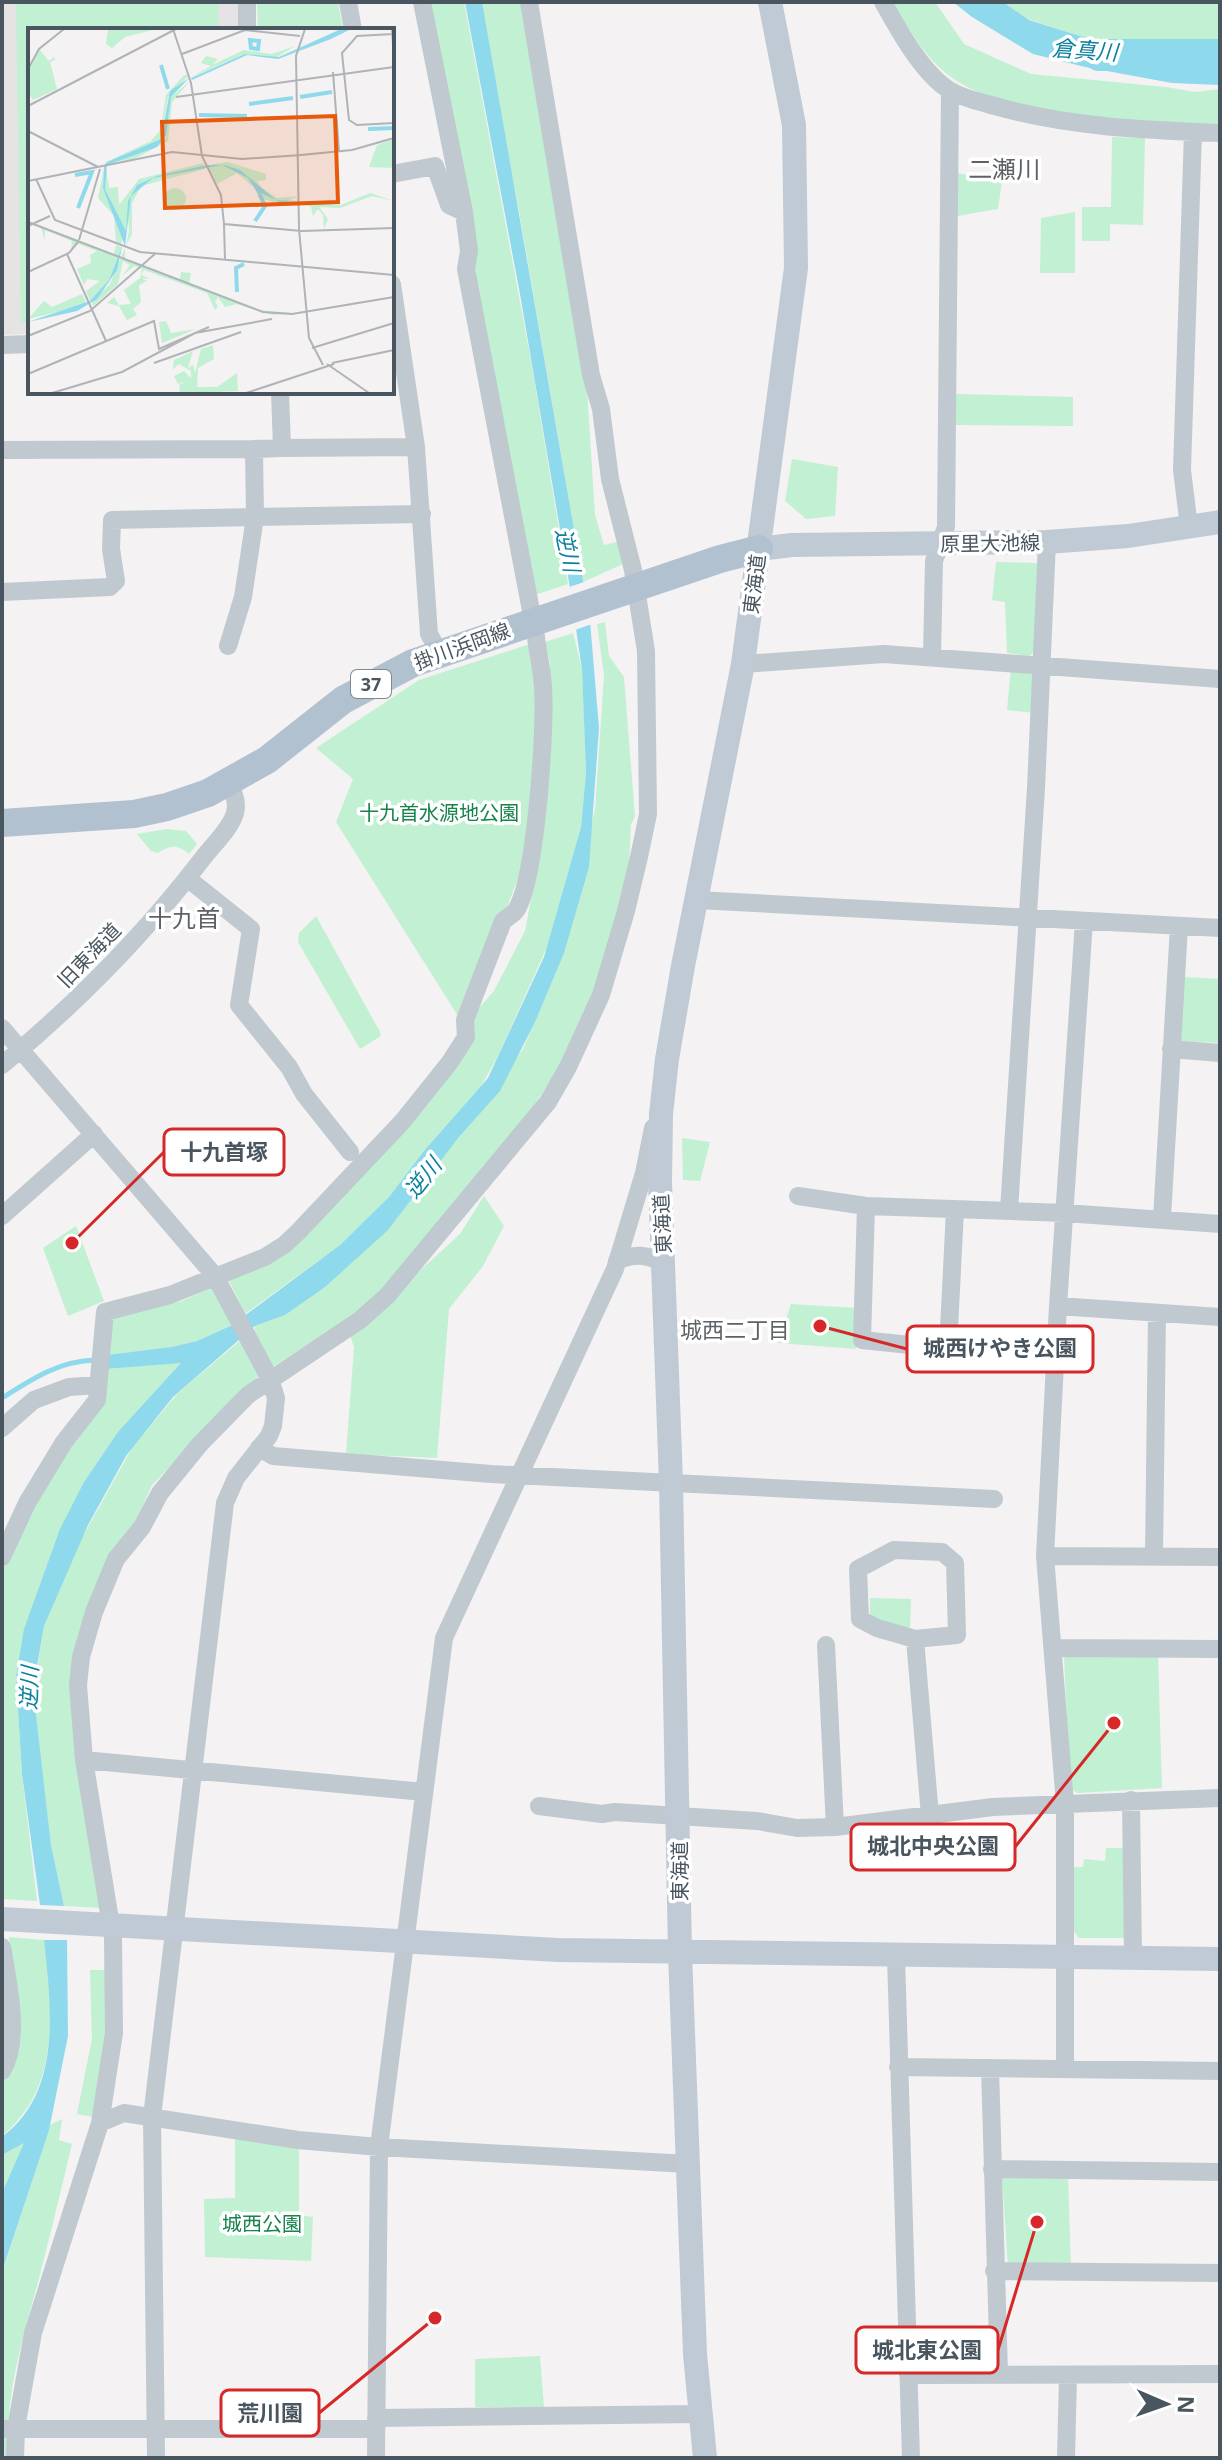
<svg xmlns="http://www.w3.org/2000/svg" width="1222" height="2460" viewBox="0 0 1222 2460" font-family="'Open Sans','Noto Sans JP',sans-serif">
<rect width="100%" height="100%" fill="#f4f2f2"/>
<path fill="#e5e3e4" d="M2 2H238L239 30H30V334L2 335Z"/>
<path fill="#c1f0d3" d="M16 2H218L219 30H30V321L21 322Z
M257 2H338L343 30H258Z
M431 2H464L532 366 568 584 532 596 481 311 459 156Z
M479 2H521L587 388 595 515 604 545 617 542 623 564 583 582 519 211Z
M891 2H935L964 44 1031 74 1166 87 1195 92 1220 89V124C1196 125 1171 122 1147 121 1086 118 997 113 947 74 924 56 908 26 891 2Z
M1004 2H1220V59L1212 62 1174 64 1151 59 1025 18Z
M1112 137 1145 138 1143 225 1110 224V241H1082V207H1111Z
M957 173 1002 181 998 209 957 216Z
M1075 212V273H1040L1041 218Z
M955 394 1073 397V426L955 425Z
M792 459 838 467 835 516 806 519 785 501Z
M996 562 1037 563 1035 651 1029 656 1007 653 1005 602 992 600Z
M605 622 609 656 624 677 635 817 631 824 629 868 599 982 554 1076 494 1163 425 1247 357 1313 260 1375 152 1485 76 1658 102 1908 64 1906 51 1845 33 1694 44 1626 68 1563 132 1448 178 1393 255 1328V1326L285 1315 458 1138 523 1049 561 959 595 810 604 675 597 624Z
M573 633 582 669 584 716 586 772 581 827 547 947 497 1058 481 1086 423 1152 389 1197 340 1245 245 1314 228 1278 360 1174 472 1016 494 991 525 931 533 889 549 716 550 663 545 642Z
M530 644 537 684 529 849 463 1024 336 822 353 779 316 748 419 680Z
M1011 667 1038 668 1035 713 1007 710Z
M167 829 186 831 197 844 189 854C177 844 170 845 158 853L151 851 137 834Z
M316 916 380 1032 381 1036 360 1049 298 942 299 933Z
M1183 977 1220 979V1043L1179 1041Z
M682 1138 710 1142 700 1181 683 1180Z
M484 1196 504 1226 483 1266 449 1309 437 1458 346 1454 354 1347 350 1335 460 1234Z
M76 1226 104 1301 68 1316 43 1248Z
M213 1287 231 1325 197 1341 166 1348 107 1355 108 1325 114 1316 182 1301Z
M791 1304 857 1308 856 1349 778 1343Z
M182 1362 110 1444 84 1482 16 1677 22 1774 37 1901 3 1899 2 1574 8 1554 105 1369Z
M870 1598 911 1599 910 1628 877 1621 870 1613Z
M1158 1655 1162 1788 1078 1793 1070 1789 1064 1657Z
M1106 1848H1124L1125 1938H1079L1073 1930 1072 1867H1083L1084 1859 1105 1861Z
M9 1937 44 1940C51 1987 57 2054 33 2098 25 2113 14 2125 2 2137V2072L11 1973Z
M90 1970H105L108 2022 93 2117 77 2114 92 2039Z
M62 2119 59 2140 72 2144C61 2190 50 2236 38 2282 22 2341 5 2396 8 2458H2V2274L50 2125Z
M235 2135 299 2145V2215L313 2217 311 2261 205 2257 204 2199 235 2198Z
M25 2142 2 2193V2155Z
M1002 2175H1068L1071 2269 1008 2268Z
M540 2356 544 2407H475V2359Z"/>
<path fill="#8fd9ed" d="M465 2H482L590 621 599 728 589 867 564 953 535 1022 500 1091 458 1138 388 1230 325 1287 285 1315 255 1326 173 1397 126 1456 88 1525 44 1626 33 1689 51 1845 64 1906 40 1905 22 1774 16 1677 24 1629 60 1529 84 1482 118 1432 181 1363 105 1369 107 1355 171 1347 197 1341 232 1325 340 1245 389 1197 423 1152 488 1078 544 957 581 827 586 772 582 669 569 582 520 294Z
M953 2H1003L1029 20 1170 64 1211 62 1220 59V85L1172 83 1085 67 1033 54 972 17Z
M44 1940H67L68 2036 49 2130 2 2272V2193L24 2143 2 2155V2137C63 2092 51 2005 44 1940Z"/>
<path fill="#f4f2f2" d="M587 581 595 623 572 631 566 588Z"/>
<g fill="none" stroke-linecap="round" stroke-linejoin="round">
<path stroke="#8fd9ed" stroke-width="5" d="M2 1398C32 1379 59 1361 95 1360"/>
<path stroke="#8fd9ed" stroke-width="32" d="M1099 55H1220"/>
<path stroke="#c0c9d0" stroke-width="18" d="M247 2V30
M348 2 353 30
M883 2C898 29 922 73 949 90 962 98 980 102 995 106 1068 127 1145 130 1220 133
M392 174 435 166 449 205 464 212
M392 284 416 447 429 634 439 652
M2 345 30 344
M282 448 416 447
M2 450 254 449
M1189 527 1182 470 1193 132
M2 592 110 587 116 581 111 549 112 520 255 517 254 449 282 448 280 392
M228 646 243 597 255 517 422 514
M932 656 934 561 946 527 950 91
M743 664 884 654 1220 679
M187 878 251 929 239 1005 289 1067 304 1094 350 1152
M697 900 1220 928
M2 1028 215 1276 270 1379 276 1398 273 1426 269 1436 236 1478 225 1503 152 2117 156 2458
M1171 1049 1220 1053
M2 1065C77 1003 144 935 203 858 213 845 231 828 235 813 238 802 233 793 230 783
M798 1196 866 1206 1065 1213 1220 1224
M866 1206 862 1340 948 1349 955 1210
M1009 1210 1036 788 1047 542
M2 1216 94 1134
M1162 1218 1179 926
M617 1261C634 1253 648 1254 664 1264
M1058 1306 1220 1317
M2 1428 34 1400 69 1387 98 1385
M259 1448 273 1456 491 1474 994 1499
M1045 1556 1220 1557
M1154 1556 1157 1313
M2 1557 27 1503 64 1442 97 1400 105 1312 170 1295 265 1257 284 1245 298 1232 402 1122 450 1062 466 1037 465 1020 503 921C508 917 514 914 517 909 536 875 546 729 543 687 542 670 538 654 536 637L466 269 469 251 464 212 422 2
M915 1639 877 1628 860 1619 858 1569 894 1550 942 1552 955 1563 957 1635 915 1639 930 1816
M826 1645 835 1827
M1054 1648 1220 1649
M84 1760 424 1792
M1131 1800 1133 1958
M539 1806 602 1814 615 1812 757 1821 797 1828 835 1827 993 1807 1220 1798
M2 1947C8 1982 21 2040 2 2071
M896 1956 911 2458
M898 2067 1220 2071
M1065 2067V1804L1045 1556 1058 1306 1084 921
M990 2068 999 2373
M100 2123 124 2113 298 2140 379 2147 688 2164
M992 2169 1220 2172
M994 2271 1220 2273
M908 2375 1220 2374
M376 2418 700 2414
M2 2429H376
M15 2458 16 2428 33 2333 100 2123 114 2033 113 1938 84 1760 78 1685 81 1657 94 1612 116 1559 142 1527 160 1493 200 1444 248 1395 360 1320 387 1296 548 1102 568 1067 601 995 626 911 639 857 648 814 646 651 633 570 610 479 601 409 591 375 529 2
M376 2458 379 2147 444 1638 615 1269 644 1173 653 1128
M1066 2458 1068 2376"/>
<path stroke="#c0cad5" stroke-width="24" d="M759 549 792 545 1047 542 1128 536 1220 522
M2 1919 558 1950 1220 1959
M705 2458 695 2354 680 1953 671 1483 660 1182 661 1114 667 1059 683 966 743 664 796 268 794 125 770 2"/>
<path stroke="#b2c1d0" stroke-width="28" d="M2 823 134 814 167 807 208 793 267 760 343 700 413 663 720 559 759 549"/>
</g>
<g text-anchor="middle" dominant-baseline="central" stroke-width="7" stroke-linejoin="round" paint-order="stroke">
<rect fill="#fff" stroke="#80888f" stroke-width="2" x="351" y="670" width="40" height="28" rx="6"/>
<g font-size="18" font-weight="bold" fill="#49555f">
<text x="371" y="684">37</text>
</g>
<g font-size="20" fill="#49555f" stroke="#fff">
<text transform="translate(990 543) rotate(-1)">原里大池線</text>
<text transform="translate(754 584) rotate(-83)">東海道</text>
<text transform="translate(462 646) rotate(-20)">掛川浜岡線</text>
<text transform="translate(89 955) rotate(-46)">旧東海道</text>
<text transform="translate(662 1224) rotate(-93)">東海道</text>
<text transform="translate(679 1871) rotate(-90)">東海道</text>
</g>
<g font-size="20" fill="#18834d" stroke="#fff">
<text x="439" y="812">十九首水源地公園</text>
<text x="262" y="2223">城西公園</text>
</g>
<g font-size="22" font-style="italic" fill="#0c819f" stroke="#fff">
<text transform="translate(1085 49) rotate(4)">倉真川</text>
<text transform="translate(569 550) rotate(78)">逆川</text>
<text transform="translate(422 1177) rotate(-51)">逆川</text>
<text transform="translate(28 1688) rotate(-88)">逆川</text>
</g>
<g font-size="22" fill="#5e6267" stroke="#fff">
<text x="735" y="1329">城西二丁目</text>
</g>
<g font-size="24" fill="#5e6267" stroke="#fff">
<text x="1004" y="168">二瀬川</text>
<text x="184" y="917">十九首</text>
</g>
</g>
<g transform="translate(28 28)">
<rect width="366" height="366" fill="#f4f2f2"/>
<path d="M80 1 100 2 129 1 97 9 84 20 78 16ZM267 18 249 29 217 26 163 49 183 38 173 35 178 28 190 31 184 37 216 22 244 26ZM11 21 21 33 26 29 27 32 22 34 29 61 5 72 0 64V41ZM156 47H161L140 69 133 111 79 134 137 112 143 69 162 53 144 74 140 113 106 131 76 135 123 113 133 101 138 67ZM366 111V140L341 139 349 117ZM200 134 238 146V152L229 153 233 159 249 170 271 168 257 174 271 175 254 177 230 169 228 161 209 145 189 156 180 138 186 136 179 137ZM175 135 177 141 113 158 104 175V206L98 218 101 203 100 190 98 206 77 160 78 141 81 160 90 159 91 177 111 151ZM76 141 75 160 96 206 93 216 88 214 86 188 70 170ZM136 171a11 11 0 1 1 22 0a11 11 0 1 1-22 0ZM342 165 366 173 344 168 312 180 291 179 300 191 296 201 295 187 290 181 285 188 283 179 273 175 313 177ZM0 193 86 226 88 217 94 219 80 254 62 273 58 263 72 253 59 251 56 257 49 241 63 235 62 227 69 223 48 215 43 221 44 213 17 202V212L13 200ZM97 220V231L152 252 153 244 163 245 161 256 229 282 265 285 244 287 209 276 197 279 190 269 187 274 190 278 187 282 179 265 116 242 113 247 123 251 114 250 119 253 111 257 113 274 105 281 109 287 99 292 91 278 79 275 86 269 91 277 103 276 96 262 112 250 114 241 106 238 94 248 102 237 95 233 90 256 65 278 64 274 82 256ZM54 266 58 274 50 279 0 291 16 273 24 279ZM138 293 143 305 168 301 134 315 131 294ZM185 317 186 331 170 340 169 359H189L209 345 210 363 152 365 151 357 158 354 150 356 146 348 156 343 163 350V343L151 336 145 341 146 332 165 323 160 340 165 337 167 345 173 321Z" fill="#c1f0d3"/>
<path d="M313 1H323L303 11 250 31 219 27 164 52 163 50 217 26 251 29ZM161 50 143 69 138 107 129 119 79 137 77 161 98 203 100 173 109 157 129 148 179 137H196L212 142 248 172 271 173 252 174 233 165 232 169 220 150 194 137 125 150 103 168 97 218 75 160 76 138 79 134 133 111 142 63ZM94 219 89 242 69 271 49 283 0 294 62 273 81 252Z" fill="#8fd9ed"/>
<path fill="none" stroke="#8fd9ed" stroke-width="4" d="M222 12 231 13 230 21 223 20ZM133 37 140 61M272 69 304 64M221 76 265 70M171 87 219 88M340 101 366 100M47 147 64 144 50 180M227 193 237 178 232 167M209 264 208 240 216 236"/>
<path fill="none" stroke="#b0b3b7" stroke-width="2" d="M145 1 163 55 174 128 193 167 196 196 274 203 366 200M277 1 268 28 271 201 281 310 295 337M364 1 366 33M365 6 329 8 314 25 321 92 329 97 366 95M154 26 217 2 272 8M0 41 11 21 36 1M305 44 311 123M148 69 366 39M0 78 148 1M0 103 70 139M8 151 27 192 112 224 366 247M0 153 144 124 214 131 273 127 324 122 366 110M0 194 235 284 264 286 366 269M196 196 197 232M0 198 22 188M51 212 72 141M39 226 78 313M0 244 41 225 50 214M0 308 62 283 128 225M284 320 366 295M126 335 213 304M304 335 366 322M299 336 341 365M0 346 126 293 131 321 181 299M24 365 94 344 167 305 244 291M218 365 306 336"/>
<path fill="#e8590c" fill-opacity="0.15" stroke="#e8590c" stroke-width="4" d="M307 88 310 174 137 180 134 94Z"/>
<rect width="366" height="366" fill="none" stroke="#49555f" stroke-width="4"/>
</g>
<path fill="none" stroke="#d62828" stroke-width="3" d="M72 1243L164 1152M820 1326L907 1349M1114 1723L1015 1847M1037 2222L998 2350M435 2318L319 2413"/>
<g fill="#d62828" stroke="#fff" stroke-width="3">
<circle cx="72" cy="1243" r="8"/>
<circle cx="820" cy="1326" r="8"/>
<circle cx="1114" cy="1723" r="8"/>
<circle cx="1037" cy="2222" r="8"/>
<circle cx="435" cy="2318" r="8"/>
</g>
<g fill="#fff" stroke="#d62828" stroke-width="3">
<rect x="164" y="1129" width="120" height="46" rx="8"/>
<rect x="907" y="1326" width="186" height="46" rx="8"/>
<rect x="851" y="1824" width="164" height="46" rx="8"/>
<rect x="856" y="2327" width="142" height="46" rx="8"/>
<rect x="221" y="2390" width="98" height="46" rx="8"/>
</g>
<g font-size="22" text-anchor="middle" font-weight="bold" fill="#49555f">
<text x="224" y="1160">十九首塚</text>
<text x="1000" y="1356">城西けやき公園</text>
<text x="933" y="1854">城北中央公園</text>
<text x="927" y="2358">城北東公園</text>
<text x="270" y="2421">荒川園</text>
</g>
<rect width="1222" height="2460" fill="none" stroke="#49555f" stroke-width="8"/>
<g transform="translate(1166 2404) rotate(92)" stroke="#ffffff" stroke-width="6" paint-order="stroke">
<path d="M0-6L14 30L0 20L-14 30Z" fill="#49555f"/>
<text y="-12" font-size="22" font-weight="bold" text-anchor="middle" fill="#49555f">N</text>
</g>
</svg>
